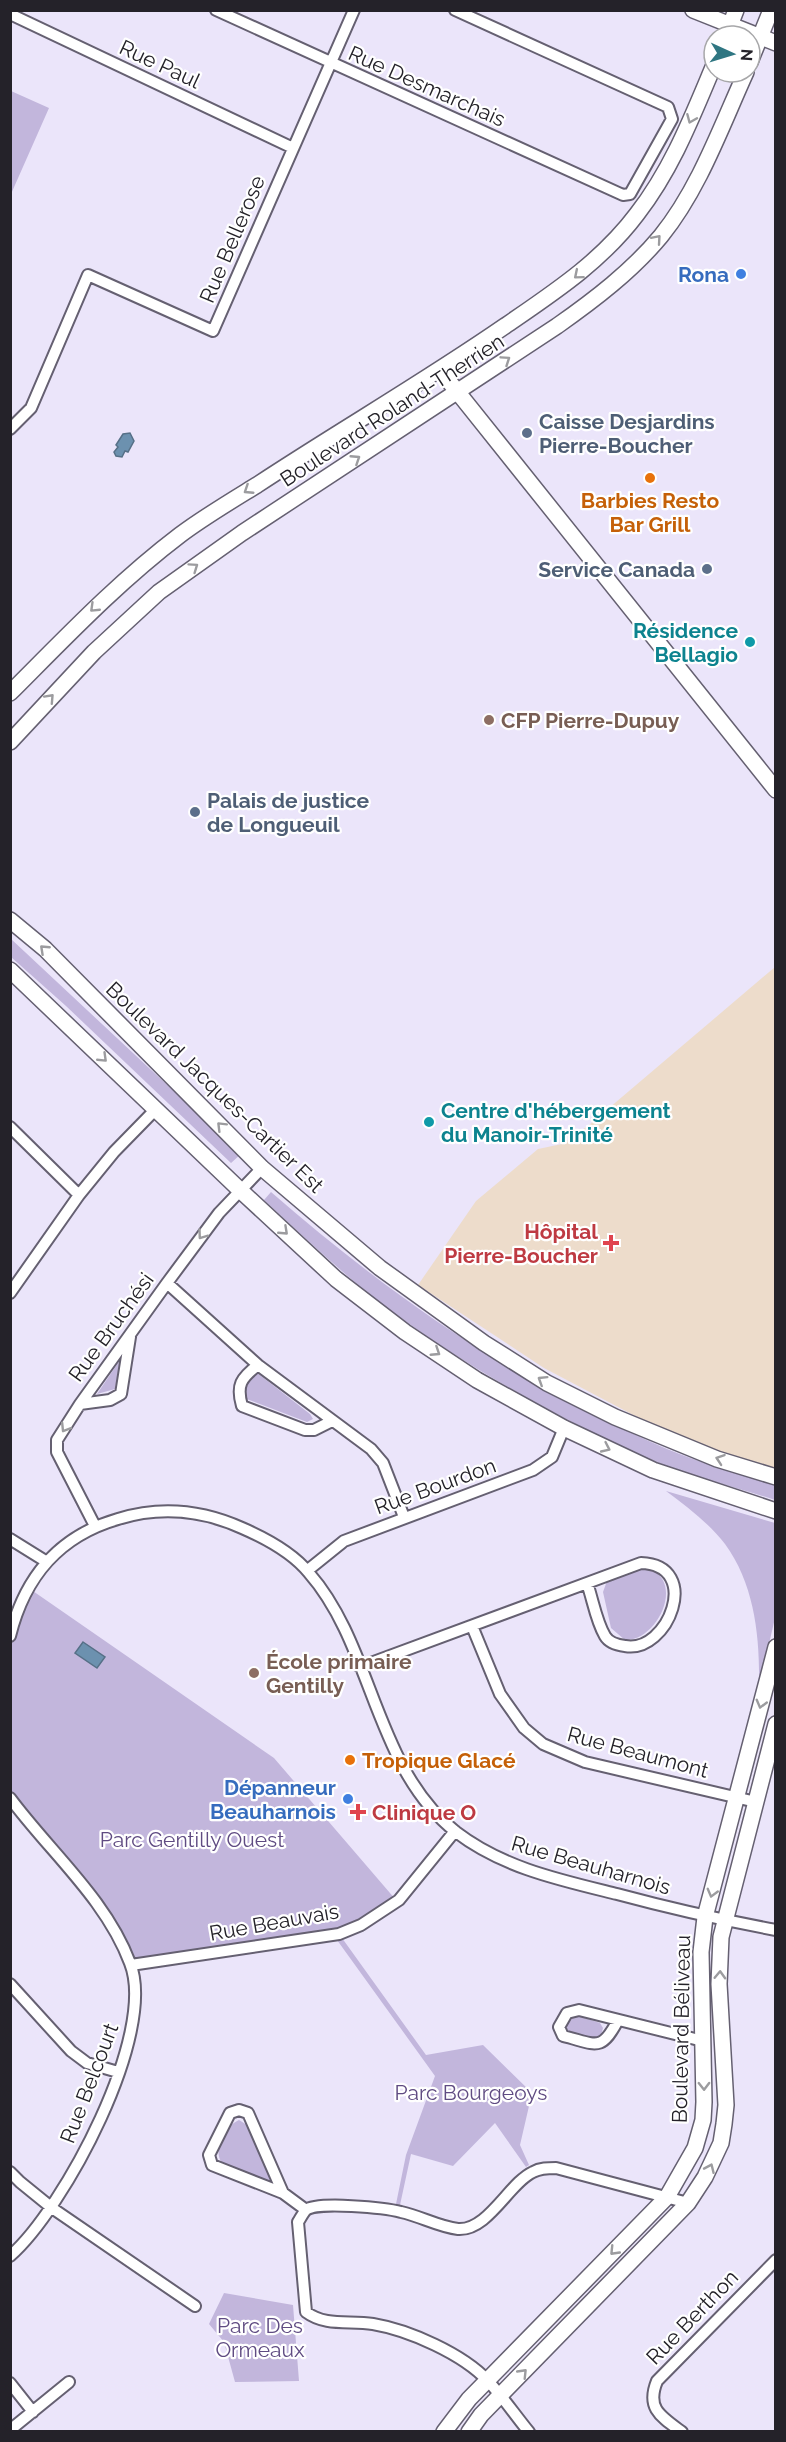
<svg xmlns="http://www.w3.org/2000/svg" width="786" height="2442" viewBox="0 0 786 2442" font-family="Raleway,sans-serif">
<rect width="100%" height="100%" fill="#ebe5fa"/>
<path fill="#eddccb" d="M775 967V1477L717 1459 544 1368 418 1285 476 1201 538 1149 562 1144 589 1125Z"/>
<path fill="#c2b6dc" d="M11 91 49 108 11 194Z
M10 938 241 1154 231 1163 66 1006 11 957Z
M271 1192C390 1296 522 1387 667 1449 702 1464 740 1473 775 1485V1500C736 1487 693 1477 654 1461 565 1422 477 1373 398 1316 350 1281 307 1240 264 1200Z
M120 1360 115 1389 97 1394Z
M256 1372 310 1414 313 1419 307 1422 244 1398V1387Z
M666 1491 775 1523V1618L759 1687C760 1638 755 1585 725 1544 709 1523 687 1507 666 1491Z
M640 1567C644 1568 651 1569 654 1571 683 1589 654 1642 625 1640L611 1628 603 1592 607 1581Z
M30 1589 274 1758 396 1900 340 1931 134 1962 11 1795V1646L17 1621Z
M342 1938 426 2055 483 2045 532 2093 520 2145 529 2165 526 2167 495 2123 453 2166 411 2154 400 2205 396 2204 406 2155 435 2076 337 1940Z
M576 2015 600 2023 603 2028 601 2035 595 2038 570 2033 566 2027 568 2018Z
M239 2120 247 2125 271 2176 272 2180 268 2182 222 2163C212 2150 225 2126 239 2120Z
M224 2293 293 2305 299 2381 235 2382 224 2342 209 2324Z"/>
<path fill="#6c91af" stroke="#567087" stroke-width="1.5" d="M130 433 134 441 128 452 125 451 122 457 116 456 114 452 118 447 116 445 123 434Z
M83 1642 105 1657 97 1668 75 1653Z"/>
<g fill="none" stroke-linecap="round" stroke-linejoin="round">
<g stroke="#656071" stroke-width="14">
<path id="street" d="M216 10 623 195 630 194 672 119 668 107 455 10
M10 14 293 148
M10 429 31 408 88 275 213 331 354 10
M10 1127 79 1195
M167 1283 258 1365 371 1449 383 1463 404 1517
M10 1293 79 1195 114 1152 156 1109
M258 1365C241 1378 236 1385 242 1406L305 1430H314L332 1421
M80 1404 110 1400 121 1394 130 1337
M95 1526 57 1452V1440L80 1404 167 1283 219 1213 262 1168
M10 1539 47 1562
M308 1570 344 1541 533 1470 552 1457 564 1428
M472 1626 500 1694 524 1728 543 1744 585 1762 756 1802
M10 1636C25 1576 59 1536 118 1519 160 1506 202 1510 242 1528 265 1538 293 1553 309 1573 374 1647 374 1768 456 1832 503 1868 560 1880 617 1894 669 1908 722 1920 776 1930
M360 1667 641 1563C703 1565 668 1654 625 1646 617 1645 609 1643 605 1636 596 1621 593 1600 587 1583
M10 1798C50 1852 106 1899 130 1963 158 2033 64 2209 10 2256
M131 1965 339 1934 361 1925 399 1900 455 1831
M10 1984 71 2051 87 2063 118 2072
M618 2020C601 2053 596 2044 563 2036L559 2027 567 2013 579 2010 703 2041
M10 2172 20 2182 52 2208 195 2306
M283 2193 248 2113 239 2110 230 2113 209 2155 212 2165 283 2193 306 2210
M10 2383 33 2412
M10 2430 69 2382
M529 2432C515 2415 503 2397 488 2381 463 2354 409 2330 373 2324 350 2320 326 2327 306 2312L298 2222C300 2219 303 2213 306 2210 317 2201 386 2208 401 2212 420 2216 439 2227 458 2229 488 2231 509 2183 533 2172 540 2168 548 2168 556 2168L688 2203
M682 2432C660 2416 646 2408 657 2381L776 2260"/>
</g>
<g stroke="#656071" stroke-width="18">
<path id="secondary" d="M693 10 776 43
M726 36 736 10
M750 62 771 10
M440 370 776 790
M10 693C65 638 118 582 180 535 204 517 231 501 257 485 339 431 424 382 505 326 553 293 601 262 637 214 672 169 692 117 714 65
M10 742 94 652 159 592 242 533 557 326C594 300 632 271 661 236 699 189 721 127 746 72
M10 920 45 949 262 1168 380 1268 484 1343 547 1383 615 1417 717 1459 776 1477
M10 970 241 1191 336 1279 405 1332 477 1380 564 1428 653 1470 776 1511
M444 2432 469 2399 667 2197 695 2148 703 2120 704 2102 701 1952 705 1917 776 1647
M469 2432 481 2415 688 2203 705 2177 721 2143 724 2124 726 2105 719 1984 721 1937 776 1724"/>
</g>
<use href="#street" stroke="#fff" stroke-width="10"/>
<use href="#secondary" stroke="#fff" stroke-width="15"/>
</g>
<defs><path id="oneway-chevron" d="M-2-3.5L2.5 0L-2 3.5" fill="none" stroke-width="1.6" stroke-linecap="round" stroke-linejoin="round" transform="scale(1.5)"/></defs>
<g stroke="#9c9c9f">
<use href="#oneway-chevron" transform="translate(691 119) rotate(113)"/>
<use href="#oneway-chevron" transform="translate(657 239) rotate(-49)"/>
<use href="#oneway-chevron" transform="translate(578 275) rotate(140)"/>
<use href="#oneway-chevron" transform="translate(506 360) rotate(-34)"/>
<use href="#oneway-chevron" transform="translate(356 459) rotate(-33)"/>
<use href="#oneway-chevron" transform="translate(248 490) rotate(147)"/>
<use href="#oneway-chevron" transform="translate(194 567) rotate(-35)"/>
<use href="#oneway-chevron" transform="translate(94 608) rotate(136)"/>
<use href="#oneway-chevron" transform="translate(50 698) rotate(-47)"/>
<use href="#oneway-chevron" transform="translate(44 949) rotate(-137)"/>
<use href="#oneway-chevron" transform="translate(103 1058) rotate(44)"/>
<use href="#oneway-chevron" transform="translate(221 1126) rotate(-135)"/>
<use href="#oneway-chevron" transform="translate(284 1231) rotate(43)"/>
<use href="#oneway-chevron" transform="translate(202 1235) rotate(126)"/>
<use href="#oneway-chevron" transform="translate(436 1352) rotate(33)"/>
<use href="#oneway-chevron" transform="translate(542 1380) rotate(-148)"/>
<use href="#oneway-chevron" transform="translate(65 1428) rotate(122)"/>
<use href="#oneway-chevron" transform="translate(606 1448) rotate(25)"/>
<use href="#oneway-chevron" transform="translate(720 1459) rotate(-161)"/>
<use href="#oneway-chevron" transform="translate(761 1704) rotate(105)"/>
<use href="#oneway-chevron" transform="translate(712 1893) rotate(105)"/>
<use href="#oneway-chevron" transform="translate(720 1975) rotate(-88)"/>
<use href="#oneway-chevron" transform="translate(704 2086) rotate(89)"/>
<use href="#oneway-chevron" transform="translate(710 2168) rotate(-66)"/>
<use href="#oneway-chevron" transform="translate(614 2251) rotate(134)"/>
<use href="#oneway-chevron" transform="translate(523 2373) rotate(-46)"/>
</g>
<g fill="#3f7fe0" stroke="#fff" stroke-width="2">
<circle cx="741" cy="274" r="6"/>
<circle cx="348" cy="1799" r="6"/>
</g>
<g fill="#5c6f8a" stroke="#fff" stroke-width="2">
<circle cx="527" cy="433" r="6"/>
<circle cx="707" cy="569" r="6"/>
<circle cx="195" cy="812" r="6"/>
</g>
<g fill="#e8710a" stroke="#fff" stroke-width="2">
<circle cx="650" cy="478" r="6"/>
<circle cx="350" cy="1760" r="6"/>
</g>
<g fill="#0f9aa8" stroke="#fff" stroke-width="2">
<circle cx="750" cy="642" r="6"/>
<circle cx="429" cy="1122" r="6"/>
</g>
<g fill="#8d6e63" stroke="#fff" stroke-width="2">
<circle cx="489" cy="720" r="6"/>
<circle cx="254" cy="1673" r="6"/>
</g>
<g fill="#e0444e" stroke="#fff" stroke-width="2">
<path d="M608 1234h6v6h6v6h-6v6h-6v-6h-6v-6h6z"/>
<path d="M355 1803h6v6h6v6h-6v6h-6v-6h-6v-6h6z"/>
</g>
<g text-anchor="middle" dominant-baseline="central" stroke-width="4.5" stroke-linejoin="round" paint-order="stroke">
<g font-size="21" fill="#242229" stroke="#fff">
<text transform="translate(160 64) rotate(25)">Rue Paul</text>
<text transform="translate(427 86) rotate(24)">Rue Desmarchais</text>
<text transform="translate(232 239) rotate(-67)">Rue Bellerose</text>
<text transform="translate(392 410) rotate(-33)">Boulevard Roland-Therrien</text>
<text transform="translate(215 1087) rotate(44)">Boulevard Jacques-Cartier Est</text>
<text transform="translate(111 1327) rotate(-54)">Rue Bruchési</text>
<text transform="translate(435 1486) rotate(-20)">Rue Bourdon</text>
<text transform="translate(638 1752) rotate(15)">Rue Beaumont</text>
<text transform="translate(591 1865) rotate(16)">Rue Beauharnois</text>
<text transform="translate(274 1922) rotate(-10)">Rue Beauvais</text>
<text transform="translate(681 2029) rotate(-89)">Boulevard Béliveau</text>
<text transform="translate(89 2083) rotate(-69)">Rue Belcourt</text>
<text transform="translate(692 2317) rotate(-46)">Rue Berthon</text>
</g>
<g font-size="21" font-weight="bold" fill="#366cbe" stroke="#fff" text-anchor="end">
<text x="729" y="274">Rona</text>
<text x="336" y="1787">Dépanneur<tspan x="336" dy="24">Beauharnois</tspan></text>
</g>
<g font-size="21" font-weight="bold" fill="#4e5e75" stroke="#fff" text-anchor="start">
<text x="539" y="421">Caisse Desjardins<tspan x="539" dy="24">Pierre-Boucher</tspan></text>
<text x="695" y="569" text-anchor="end">Service Canada</text>
<text x="207" y="800">Palais de justice<tspan x="207" dy="24">de Longueuil</tspan></text>
</g>
<g font-size="21" font-weight="bold" fill="#c56008" stroke="#fff">
<text x="650" y="500">Barbies Resto<tspan x="650" dy="24">Bar Grill</tspan></text>
<text x="362" y="1760" text-anchor="start">Tropique Glacé</text>
</g>
<g font-size="21" font-weight="bold" fill="#0d838f" stroke="#fff" text-anchor="end">
<text x="738" y="630">Résidence<tspan x="738" dy="24">Bellagio</tspan></text>
<text x="441" y="1110" text-anchor="start">Centre d'hébergement<tspan x="441" dy="24">du Manoir-Trinité</tspan></text>
</g>
<g font-size="21" font-weight="bold" fill="#785e54" stroke="#fff" text-anchor="start">
<text x="501" y="720">CFP Pierre-Dupuy</text>
<text x="266" y="1661">École primaire<tspan x="266" dy="24">Gentilly</tspan></text>
</g>
<g font-size="21" font-weight="bold" fill="#be3a42" stroke="#fff" text-anchor="end">
<text x="598" y="1231">Hôpital<tspan x="598" dy="24">Pierre-Boucher</tspan></text>
<text x="372" y="1812" text-anchor="start">Clinique O</text>
</g>
<g font-size="21" fill="#5f4b82" stroke="#fff">
<text x="192" y="1839">Parc Gentilly Ouest</text>
<text x="471" y="2092">Parc Bourgeoys</text>
<text x="260" y="2325">Parc Des<tspan x="260" dy="24">Ormeaux</tspan></text>
</g>
</g>
<rect width="786" height="2442" fill="none" stroke="#242229" stroke-width="24"/>
<g transform="translate(732 54) rotate(94)"><circle r="28" fill="#ffffff" stroke="#a7a7a9" stroke-width="1.5"/>
<path d="M0-4.5L10 22L0 15L-10 22Z" fill="#2f7682"/>
<text y="-9" font-size="16" font-weight="bold" text-anchor="middle" fill="#242229">N</text>
</g>
</svg>
